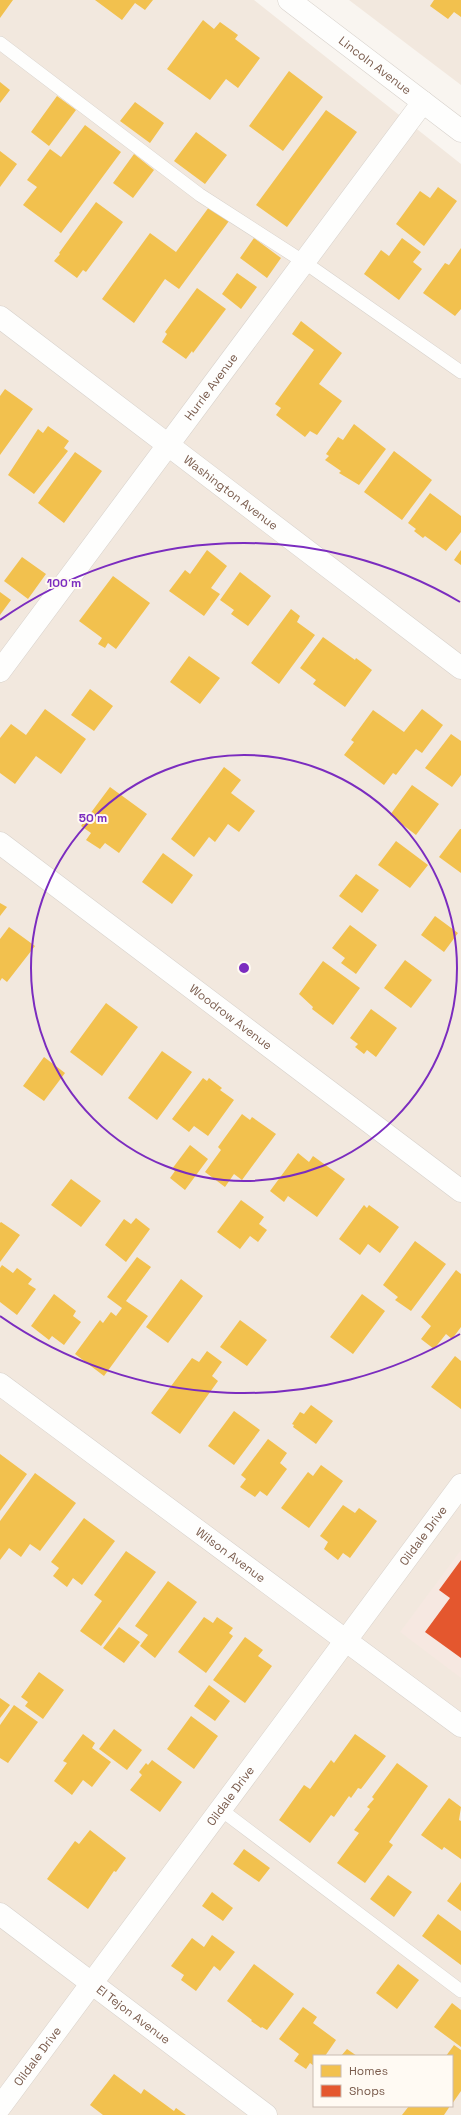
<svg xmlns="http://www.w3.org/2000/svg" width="461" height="2115" viewBox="0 0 461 2115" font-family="'Space Grotesk',sans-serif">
<rect width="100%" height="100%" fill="#f9f5f0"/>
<path fill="#f2e8de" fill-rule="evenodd" d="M0 0H254L461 164V2115H0ZM314 2056H452V2106H314Z
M349 0H461V85Z"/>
<path fill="#f6e8e1" d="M461 1550V1678L400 1632Z"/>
<path fill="#f2c14e" d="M0 0H13L0 18Z
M95 0H153L145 10 135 3 122 20Z
M434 0H461V17L454 12 448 19 430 6Z
M203 20 214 29 220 22 238 35 235 39 260 58 238 88 226 79 210 100 167 69Z
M289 71 323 97 283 151 249 126Z
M0 82 10 90 0 103Z
M57 96 76 110 49 146 31 132Z
M135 102 164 123 150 143 120 121Z
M326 110 357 132 287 227 256 205Z
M85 125 121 152 61 233 23 205 37 187 27 180 50 149 61 157Z
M196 132 227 155 205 184 174 161Z
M0 151 17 164 0 187Z
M134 154 154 170 133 198 113 183Z
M438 187 457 201 424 246 396 224 420 191 430 198Z
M96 202 123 222 86 272 83 270 77 278 54 261 60 254 59 253Z
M209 207 229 221 179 289 165 279 134 323 102 299 150 233 176 252Z
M254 238 281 258 267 278 240 258Z
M402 238 421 252 413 262 422 269 399 300 364 274 381 250 389 256Z
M461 248V309L455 316 423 293 445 263 449 265Z
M237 273 257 287 241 309 222 294Z
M197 288 226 309 193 353 192 351 186 359 162 342 167 334 165 332Z
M301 321 342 353 319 384 342 401 317 435 310 431 305 437 276 415 281 408 275 404 314 350 292 334Z
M5 389 33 409 0 455V396Z
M354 424 386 449 359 485 339 473 341 471 325 460 329 456 326 454 338 437 343 440Z
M48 426 69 441 64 448 68 451 34 494 8 475 38 429 43 433Z
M394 451 432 480 402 520 364 492Z
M75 452 102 471 64 523 38 503Z
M430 493 461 516V532L446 551 425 536 423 538 414 531 416 529 408 523Z
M207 550 227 566 211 588 220 594 204 616 169 591 185 570 190 574Z
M461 550V565L454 560Z
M22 557 46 574 28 599 4 581Z
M240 572 271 596 248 626 231 614 234 610 220 600Z
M113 576 150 603 116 649 108 643 105 648 98 644 102 638 79 621Z
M0 592 11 600 0 615Z
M291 609 300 616 297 622 315 635 279 684 251 663Z
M323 637 355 660 356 658 372 670 345 707 313 684 316 680 300 668Z
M189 656 220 678 200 704 170 682Z
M90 689 113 706 94 731 71 715Z
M45 709 86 739 61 774 36 756 15 784 0 773V738L11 724 26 735Z
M422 709 443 725 422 753 416 749 396 775 393 773 384 785 344 755 354 742 351 740 373 710 404 732Z
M451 734 461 741V775L452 787 425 768Z
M224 767 241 780 231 793 255 811 239 832 228 824 215 842 209 837 194 857 171 839Z
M412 785 439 804 416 835 390 815Z
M110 787 147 814 119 853 105 843 100 849 86 840 91 833 81 826Z
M460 829H461V873L439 857Z
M396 841 428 865 410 888 378 865Z
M163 853 193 875 172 904 142 882Z
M356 874 379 890 362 913 339 896Z
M0 903 7 907 0 916Z
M435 916 458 933 444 952 421 935Z
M350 925 377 945 356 974 341 963 345 958 332 948Z
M9 927 35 946 7 982 2 978 0 981V939Z
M405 960 432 980 411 1008 384 988Z
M323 961 360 988 333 1025 312 1009 313 1007 299 994Z
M106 1003 138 1027 102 1076 70 1052Z
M371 1009 397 1028 376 1057 367 1050 364 1054 355 1047 358 1044 350 1038Z
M162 1051 192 1072 157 1120 128 1098Z
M44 1057 65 1073 44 1101 23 1086Z
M203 1078 207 1081 209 1078 222 1088 220 1090 234 1100 208 1136 194 1126 189 1132 172 1119Z
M242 1114 250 1120 252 1117 276 1134 242 1180 234 1174 225 1187 205 1172 221 1150 218 1147Z
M190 1145 208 1159 185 1190 170 1178 175 1171 172 1169Z
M298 1153 309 1162 313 1156 345 1179 317 1217 288 1196 284 1202 270 1191Z
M71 1179 101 1201 81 1227 51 1205Z
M241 1200 264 1217 259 1224 267 1230 258 1242 250 1236 240 1249 217 1232Z
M364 1205 367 1208 369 1205 399 1227 380 1253 368 1244 360 1255 339 1239Z
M136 1218 150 1229 126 1262 105 1245 124 1219 131 1224Z
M1 1222 20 1235 0 1262V1223Z
M415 1241 446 1264 411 1311 395 1300 398 1297 383 1285Z
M137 1257 151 1267 126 1301 148 1316 104 1376 75 1354 100 1320 103 1323 111 1312 116 1316 122 1308 107 1297Z
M2 1265 13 1273 17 1268 32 1279 28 1284 36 1289 17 1315 0 1302V1268Z
M456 1270 461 1274V1327L452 1339 446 1334 434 1349 421 1339 431 1326 421 1317Z
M181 1279 203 1296 168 1343 146 1327Z
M54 1294 76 1311 73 1316 81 1322 64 1345 52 1336 49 1340 31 1326Z
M362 1294 385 1311 353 1354 330 1337Z
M240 1320 267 1340 247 1366 220 1347Z
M207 1351 222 1362 212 1376 218 1381 180 1434 151 1413 192 1358 199 1362Z
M455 1356 461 1361V1409L431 1387Z
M311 1405 333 1421 316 1444 293 1427 294 1425 292 1424 300 1412 304 1414Z
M234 1411 260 1430 234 1465 208 1446Z
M268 1439 287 1453 280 1463 287 1469 267 1496 260 1491 255 1497 240 1487 246 1479 241 1475Z
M0 1454 27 1474 0 1511Z
M321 1465 343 1481 309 1528 281 1508 308 1472 313 1476Z
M35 1473 76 1503 40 1551 30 1544 21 1557 9 1548 0 1560V1521Z
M343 1505 355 1513 359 1508 377 1521 350 1558 343 1553 338 1560 324 1549 328 1542 320 1536Z
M84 1518 115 1541 82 1585 73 1578 67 1587 53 1576 59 1568 51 1562Z
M126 1551 156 1572 101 1646 80 1631 102 1601 94 1595Z
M168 1581 197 1602 155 1658 140 1646 148 1635 135 1626Z
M204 1617 213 1623 217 1617 233 1628 229 1633 233 1636 206 1673 178 1652Z
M119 1627 140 1642 124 1663 103 1648Z
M245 1637 263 1650 258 1656 272 1666 245 1703 213 1680Z
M39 1672 64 1690 43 1719 25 1706 28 1702 21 1697Z
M209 1685 230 1701 215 1721 194 1706Z
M0 1698 10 1705 0 1718Z
M14 1705 38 1722 8 1763 0 1758V1725Z
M191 1716 218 1736 194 1769 167 1749Z
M114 1729 142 1750 127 1770 99 1749Z
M83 1734 95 1743 92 1748 111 1762 92 1787 83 1780 72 1795 54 1781 67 1763 63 1761Z
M355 1734 386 1756 361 1789 358 1788 351 1798 349 1796 334 1817 331 1815 310 1843 279 1820 304 1785 310 1789 331 1760 334 1763Z
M152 1760 182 1782 160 1812 130 1790 142 1775 139 1772 146 1763 148 1765Z
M397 1763 428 1786 389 1842 393 1845 365 1883 337 1863 359 1833 354 1830 370 1809 367 1807 374 1799 372 1797Z
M449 1798 461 1807 459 1820 461 1821V1859L444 1847 442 1850 421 1835Z
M90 1830 126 1858 116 1872 114 1871 88 1909 47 1879 75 1841 79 1844Z
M244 1849 270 1868 259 1882 233 1864Z
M388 1875 412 1892 394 1917 370 1899Z
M461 1882V1911L447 1901Z
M212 1892 233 1908 223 1921 202 1906Z
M438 1914 461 1931V1965L422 1936Z
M212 1935 235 1952 220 1971 214 1966 196 1991 181 1980 184 1975 171 1966 192 1938 204 1947Z
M254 1964 294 1994 267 2030 262 2027 261 2028 251 2021 252 2020 227 2001Z
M398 1964 419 1980 397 2009 376 1993Z
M452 2003 461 2010V2047L434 2027Z
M303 2007 317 2017 313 2023 336 2040 325 2056H314V2066L310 2063 306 2069 294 2061 299 2054 279 2039Z
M454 2045 461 2050V2091L452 2104V2056H446Z
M347 2049 357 2056H341Z
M114 2074 141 2094 144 2089 174 2111 176 2108 186 2115H103L90 2105Z
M409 2106H450L444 2115H402Z"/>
<path fill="#e4572e" d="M461 1560V1658L425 1632 450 1598 439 1590Z"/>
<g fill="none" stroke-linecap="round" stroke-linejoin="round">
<g stroke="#d7d1cb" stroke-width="14">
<path id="lane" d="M0 43 200 195 304 262 461 372
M220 1809 461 1991"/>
</g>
<g stroke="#d7d1cb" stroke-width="23">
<g id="street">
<path id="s1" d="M289 0 461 131"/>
<path id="s2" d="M0 317 461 668"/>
<path id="s3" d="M0 671 423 102"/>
<path id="s4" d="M0 843 461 1191"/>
<path id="s5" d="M0 1384 461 1726"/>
<path id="s6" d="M0 1914 266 2115"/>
</g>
</g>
<g stroke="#d9d2cb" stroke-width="23">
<g id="secondary">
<path id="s7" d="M0 2107 461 1485"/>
</g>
</g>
<use href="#lane" stroke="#fefefd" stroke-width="13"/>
<use href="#street" stroke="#fefefd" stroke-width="22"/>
<use href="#secondary" stroke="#fefefd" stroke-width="22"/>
</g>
<g fill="none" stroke="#7b2cbf" stroke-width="2">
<circle cx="244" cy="968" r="213"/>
<path d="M460 1334A425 425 0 0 1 0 1316M0 620A425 425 0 0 1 460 602"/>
</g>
<g text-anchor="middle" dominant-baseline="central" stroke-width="4" stroke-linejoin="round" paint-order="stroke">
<g font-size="12" fill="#7a5c4d" stroke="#fffaf3">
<text stroke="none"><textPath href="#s1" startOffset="108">Lincoln Avenue</textPath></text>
<text stroke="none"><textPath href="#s3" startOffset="354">Hurrle Avenue</textPath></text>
<text stroke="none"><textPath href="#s2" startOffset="290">Washington Avenue</textPath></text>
<text stroke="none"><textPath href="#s4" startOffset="289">Woodrow Avenue</textPath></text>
<text stroke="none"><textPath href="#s7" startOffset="711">Oildale Drive</textPath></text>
<text stroke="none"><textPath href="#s5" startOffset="287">Wilson Avenue</textPath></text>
<text stroke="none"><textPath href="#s7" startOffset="387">Oildale Drive</textPath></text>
<text stroke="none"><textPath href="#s6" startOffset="167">El Tejon Avenue</textPath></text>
<text stroke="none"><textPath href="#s7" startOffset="63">Oildale Drive</textPath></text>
</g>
</g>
<circle cx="244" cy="968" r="6" fill="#7b2cbf" stroke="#fffaf3" stroke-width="2"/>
<g font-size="12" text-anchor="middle" font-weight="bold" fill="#7b2cbf" stroke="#fffaf3" stroke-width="4" stroke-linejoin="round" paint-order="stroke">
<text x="64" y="587">100 m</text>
<text x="93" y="822">50 m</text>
</g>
<rect x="313" y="2055" width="140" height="52" fill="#fffaf3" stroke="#cabbb1"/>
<rect x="321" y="2065" width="20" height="12" fill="#f2c14e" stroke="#cabbb1"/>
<text x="349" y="2075" font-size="12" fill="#7a5c4d">Homes</text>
<rect x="321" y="2085" width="20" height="12" fill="#e4572e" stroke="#cabbb1"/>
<text x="349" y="2095" font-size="12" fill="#7a5c4d">Shops</text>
</svg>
